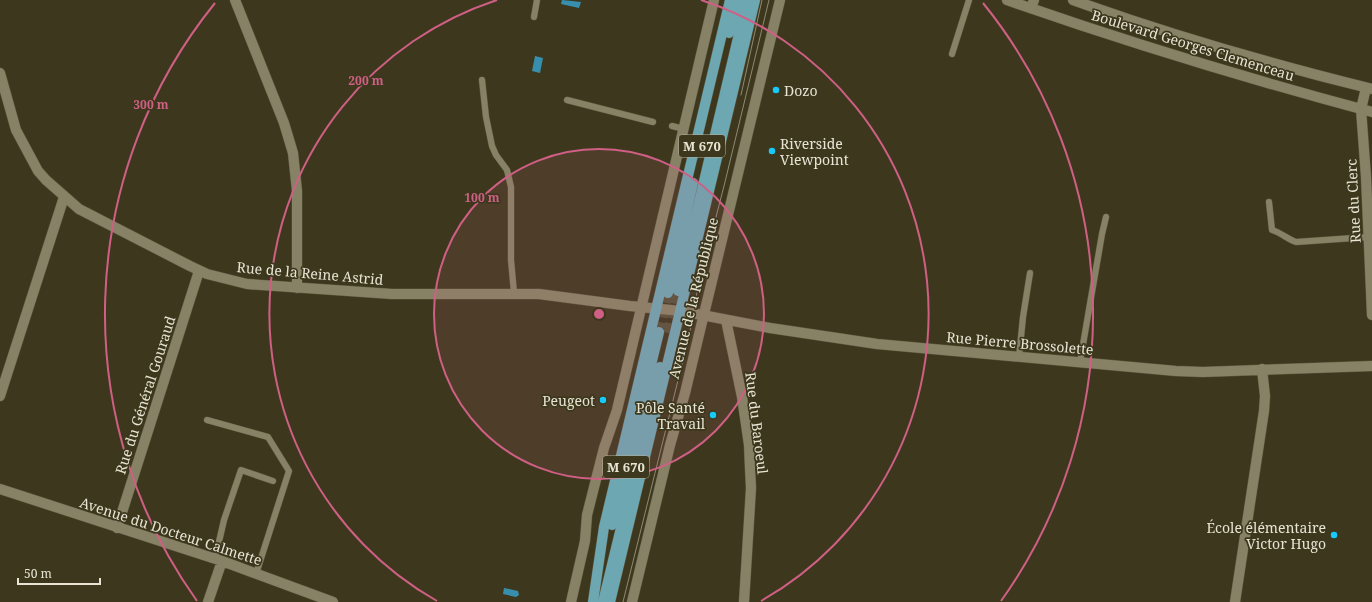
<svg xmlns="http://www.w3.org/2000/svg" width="1372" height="602" viewBox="0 0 1372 602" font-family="'Noto Serif',serif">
<rect width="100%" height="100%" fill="#3d381d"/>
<path fill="#388fad" d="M562 0 581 2 579 8 561 4Z
M535 56 543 58 540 73 532 71Z
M504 588 518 591 519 595 516 597 503 594Z"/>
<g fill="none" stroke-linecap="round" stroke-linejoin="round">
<path stroke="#565238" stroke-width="10" stroke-dasharray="10 5" stroke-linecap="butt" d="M659 332 668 293
M668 333 678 291"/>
<g stroke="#5b563e" stroke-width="7">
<path id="lane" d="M534 17 537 0
M952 54 969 0
M482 80 486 117 492 146 496 155 507 170 511 187V260L514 293
M567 100 653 122
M672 126 684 129
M1269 202 1272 230C1282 233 1287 239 1296 242L1368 237
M1019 357 1023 317 1030 273
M1080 362 1102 234 1106 217
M207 420 268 437 289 471 256 574
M215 559 224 520 241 470 273 481"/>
</g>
<g stroke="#5b563e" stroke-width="11">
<path id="street" d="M235 0 284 123 293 153 297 191V288
M1031 8 1034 0
M0 73 16 130 38 171 46 180 79 209 190 266 207 274 247 284 392 294H539L630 306 681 311 770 328 877 344 1176 371 1203 372 1372 366
M1366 88 1361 109 1366 177 1372 315
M726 320 742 397 749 445 750 468 751 488 744 602
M0 396 64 197
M0 489 222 561 333 602
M117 528 199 271
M208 602 222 561
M1235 602 1264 411 1265 396 1262 369"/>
</g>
<g stroke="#5b563e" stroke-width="11">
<path id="secondary" d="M1007 0C1127 42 1249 79 1372 112
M1073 0C1170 35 1271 64 1372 89
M571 602 585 541 587 515 604 448 617 410 714 0
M632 602 670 445 685 393 696 347 780 0"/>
</g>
<g stroke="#5b563e" stroke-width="11">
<path id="primary" d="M729 33 737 0
M678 291 747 0
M668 293 693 183
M612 525 659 332
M593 602 604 527 730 0
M603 602 660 367
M610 602 755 0"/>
</g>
<use href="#lane" stroke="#878265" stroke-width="6"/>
<use href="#street" stroke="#878265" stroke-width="10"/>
<use href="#secondary" stroke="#878265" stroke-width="10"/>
<use href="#primary" stroke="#6da7b1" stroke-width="10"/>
<path stroke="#8e8a74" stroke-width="1" d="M741 95 762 0
M623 602 689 336 698 287 725 182 769 0"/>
</g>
<circle cx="599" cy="314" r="165" fill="#cf5f85" fill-opacity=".12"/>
<g fill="none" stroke="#cf5f85" stroke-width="2">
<circle cx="599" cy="314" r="165"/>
<path d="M437 601A330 330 0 0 1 497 0M701 0A330 330 0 0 1 761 601"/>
<path d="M197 601A494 494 0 0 1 215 3M983 3A494 494 0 0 1 1001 601"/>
</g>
<g fill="#17cafb" stroke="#3d381d" stroke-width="1.5">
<circle cx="776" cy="90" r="4"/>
<circle cx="772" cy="151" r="4"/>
<circle cx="603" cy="400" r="4"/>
<circle cx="713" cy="415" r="4"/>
<circle cx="1334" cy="535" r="4"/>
</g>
<g text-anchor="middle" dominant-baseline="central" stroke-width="3.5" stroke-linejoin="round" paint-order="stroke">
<g fill="#3d381d" stroke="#b4b09d" stroke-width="1">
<rect x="679" y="135" width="46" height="22" rx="3"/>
<rect x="603" y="456" width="46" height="22" rx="3"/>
</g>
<g font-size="13" font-weight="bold" fill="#e7e4d4">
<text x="702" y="146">M 670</text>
<text x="626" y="467">M 670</text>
</g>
<g font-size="14" fill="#e7e4d4" stroke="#3d381d">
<text transform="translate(1193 45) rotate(17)">Boulevard Georges Clemenceau</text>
<text transform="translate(1353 201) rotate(-93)">Rue du Clerc</text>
<text transform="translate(310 273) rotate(5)">Rue de la Reine Astrid</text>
<text transform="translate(693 298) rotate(-76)">Avenue de la République</text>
<text transform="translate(1020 343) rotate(5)">Rue Pierre Brossolette</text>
<text transform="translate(145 395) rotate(-72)">Rue du Général Gouraud</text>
<text transform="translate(757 423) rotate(83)">Rue du Baroeul</text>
<text transform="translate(171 531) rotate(18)">Avenue du Docteur Calmette</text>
</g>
<g font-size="14" fill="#e7e4d4" stroke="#3d381d" text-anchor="end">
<text x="784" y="90" text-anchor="start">Dozo</text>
<text x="780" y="143" text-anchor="start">Riverside<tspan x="780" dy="16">Viewpoint</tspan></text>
<text x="595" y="400">Peugeot</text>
<text x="705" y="407">Pôle Santé<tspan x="705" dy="16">Travail</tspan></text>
<text x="1326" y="527">École élémentaire<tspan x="1326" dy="16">Victor Hugo</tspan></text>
</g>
</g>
<circle cx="599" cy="314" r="6" fill="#cf5f85" stroke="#3d381d" stroke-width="2"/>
<g font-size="12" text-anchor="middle" font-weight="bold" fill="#cf5f85" stroke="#3d381d" stroke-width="3.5" stroke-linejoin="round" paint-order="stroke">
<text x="366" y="85">200 m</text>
<text x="151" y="109">300 m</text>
<text x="482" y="202">100 m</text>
</g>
<path d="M18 578v6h82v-6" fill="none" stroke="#e7e4d4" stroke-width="2"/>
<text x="24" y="578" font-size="12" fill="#e7e4d4" stroke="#3d381d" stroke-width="3" paint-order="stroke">50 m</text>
</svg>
